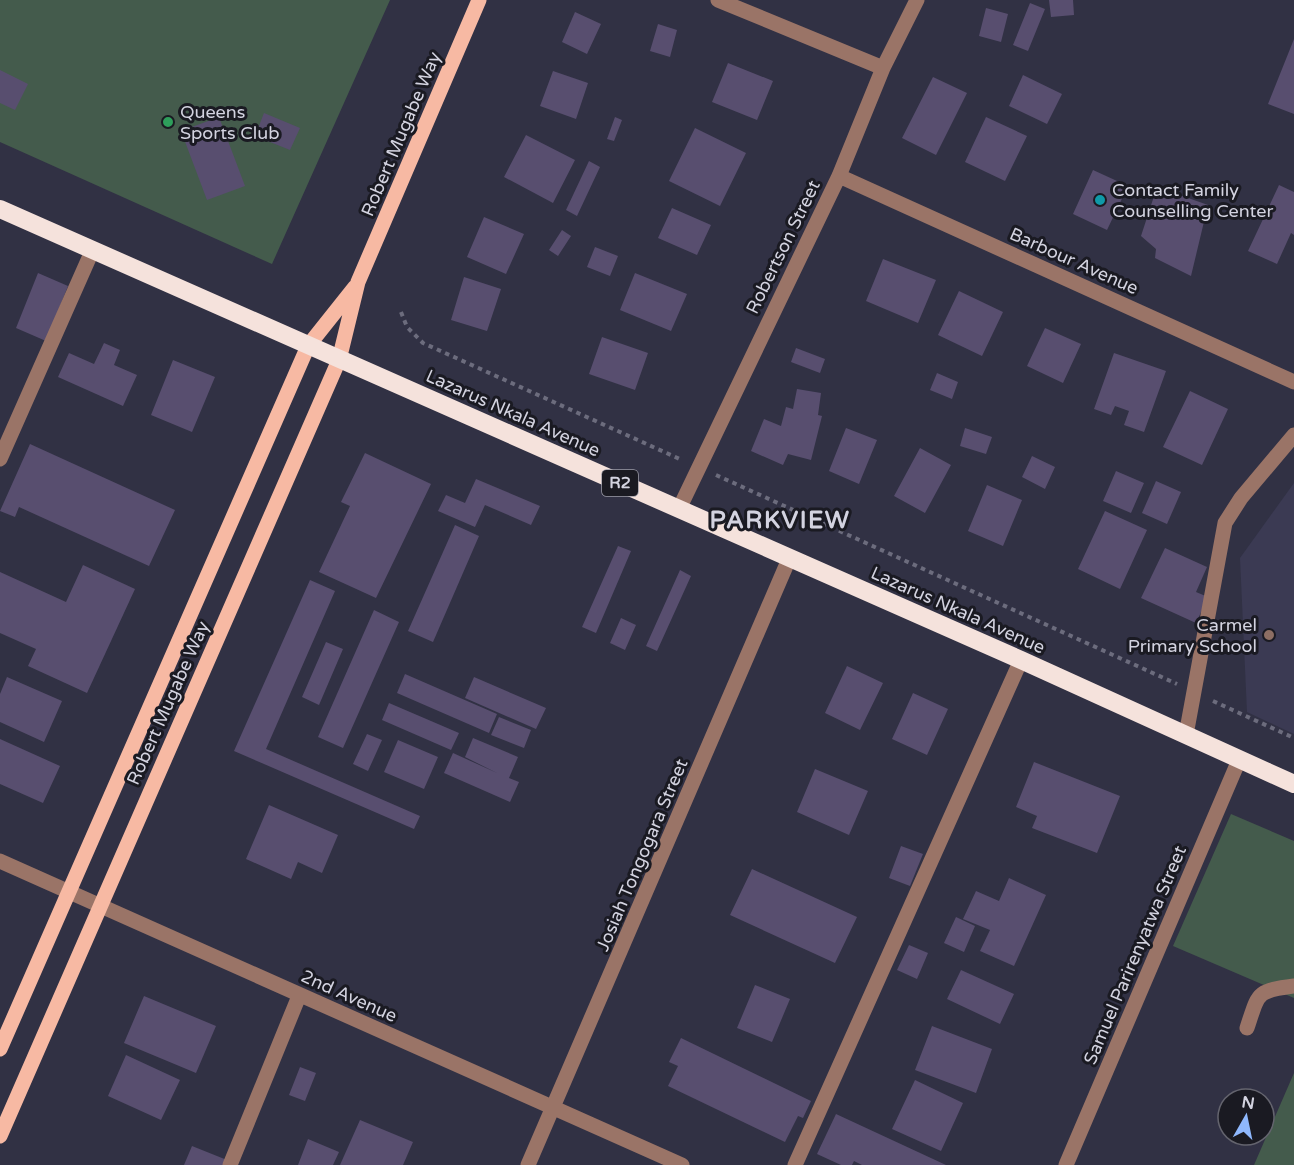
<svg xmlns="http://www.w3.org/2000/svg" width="1294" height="1165" viewBox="0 0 1294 1165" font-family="'Varela Round',sans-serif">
<rect width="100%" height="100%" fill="#313144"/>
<path fill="#3b3a53" d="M1294 483V734L1247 712 1240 558Z"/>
<path fill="#445b4c" d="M0 0H390L272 264 0 142Z
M1231 814 1294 841V998L1173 946Z
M1294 1073V1165H1254Z"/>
<path fill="#584e6f" d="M1049 0H1073L1074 15 1051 17Z
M1030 3 1045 9 1028 51 1013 45Z
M986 8 1008 14 1001 42 979 36Z
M575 12 601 24 587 54 562 42Z
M658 24 677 30 670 57 650 51Z
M1294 39V114L1268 104Z
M728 63 773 81 757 120 712 102Z
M0 70 28 84 15 110 0 103Z
M553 71 588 83 576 119 540 106Z
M1023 75 1062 94 1047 124 1009 106Z
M933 77 967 93 936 155 902 138Z
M264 113 300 128 290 150 255 136Z
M219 117 245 186 207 200 181 131Z
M615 117 622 120 614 141 607 139Z
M986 117 1027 136 1005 181 965 162Z
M695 128 746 153 720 206 669 181Z
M526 135 575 160 553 203 504 177Z
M589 161 600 167 577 216 566 210Z
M1093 170 1128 186 1107 230 1073 214Z
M1279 185 1294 192V235L1291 233 1277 264 1248 251Z
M1157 187 1208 205 1191 276 1155 258 1156 249 1141 236Z
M672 208 711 225 697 255 658 238Z
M484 217 524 234 506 274 467 257Z
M562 230 571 236 558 256 549 250Z
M595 247 618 256 610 276 587 267Z
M883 259 936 280 918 323 866 301Z
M38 273 68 286 46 341 16 328Z
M635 273 687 294 671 331 620 310Z
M464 277 501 289 487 331 451 320Z
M959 291 1003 312 982 356 938 335Z
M1045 328 1081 344 1063 383 1027 366Z
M602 337 648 353 635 390 589 374Z
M104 343 120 350 114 365 137 375 123 406 58 377 69 353 94 364Z
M796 348 825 359 820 373 791 362Z
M1114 353 1166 371 1144 432 1124 425 1129 411 1115 406 1111 415 1094 409Z
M173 360 215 377 192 432 151 415Z
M937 373 958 382 952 399 930 390Z
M797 389 821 393 818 415 822 416 811 460 788 454 783 465 751 451 764 419 781 426 786 407 793 409Z
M1190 391 1228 409 1202 465 1163 447Z
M846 428 877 440 859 484 829 471Z
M965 428 992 437 986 454 960 446Z
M30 444 175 510 149 566 19 507 15 517 0 511Z
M920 448 951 465 925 513 894 496Z
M365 453 431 484 376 598 319 572 350 506 341 502Z
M1032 456 1055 467 1045 489 1022 477Z
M1116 471 1144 483 1131 513 1103 501Z
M476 479 540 506 531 525 485 505 475 527 438 511 446 495 465 503Z
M1156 481 1181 492 1167 524 1142 513Z
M987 485 1022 500 1003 546 968 531Z
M1105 511 1147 530 1120 589 1078 569Z
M455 525 479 536 433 642 408 631Z
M618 546 631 551 596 633 582 627Z
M1165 548 1207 567 1196 592 1208 597 1196 623 1141 598Z
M83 565 135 589 87 693 28 666 36 649 0 633V572L66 602Z
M680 570 691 576 657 651 646 646Z
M310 580 335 591 266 749 420 816 414 829 234 751Z
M374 610 399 622 343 748 318 737Z
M621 618 636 625 625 650 610 643Z
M326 642 343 649 319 705 302 697Z
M847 666 883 683 860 730 825 713Z
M405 674 497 714 489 733 397 693Z
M7 677 62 701 44 742 0 722V694Z
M474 677 546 708 536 729 465 698Z
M913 693 948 709 927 755 892 739Z
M389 703 459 733 451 750 382 720Z
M499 717 531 730 524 748 491 735Z
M367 734 382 740 368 771 353 764Z
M473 738 518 757 509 778 519 782 510 802 444 773 453 753 497 773 465 757Z
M0 739 60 766 43 803 0 784Z
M398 740 438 757 424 789 384 772Z
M1034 762 1120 796 1097 853 1032 828 1037 816 1016 807Z
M815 769 868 791 849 835 797 812Z
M269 805 338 835 322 873 298 862 291 879 246 859Z
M901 846 923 854 910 886 889 878Z
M752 869 857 917 835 963 730 915Z
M1009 878 1046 895 1014 966 980 951 990 930 963 919 976 891 999 901Z
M956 917 975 926 964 952 944 943Z
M909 945 928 953 917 979 897 970Z
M961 970 1014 994 1000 1024 947 999Z
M755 985 790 999 772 1042 737 1028Z
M144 996 216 1026 196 1073 124 1043Z
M932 1026 992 1049 976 1093 915 1070Z
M681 1038 811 1101 803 1118 798 1116 785 1142 668 1086 678 1066 669 1062Z
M126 1055 180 1080 161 1120 108 1096Z
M300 1067 316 1073 305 1101 289 1095Z
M915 1080 963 1103 941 1151 892 1129Z
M836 1114 946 1165H862L854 1161 852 1165H841L817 1154Z
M360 1120 413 1142 403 1165H340Z
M308 1139 339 1152 333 1165H298Z
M192 1146 227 1160 225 1165H184Z"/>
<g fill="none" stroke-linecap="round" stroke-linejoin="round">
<path stroke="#6c6c7d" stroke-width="4" stroke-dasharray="4.5 4.5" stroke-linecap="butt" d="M401 312 407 327 423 343 682 460
M716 475 1177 684
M1213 701 1294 738"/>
<path stroke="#9a7467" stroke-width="15" d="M718 0 883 68
M839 176 1294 382
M0 459 93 249
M679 509 839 176 883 68 917 0
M1186 735 1225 523 1241 498 1294 435
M0 861 682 1165
M1247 1028C1259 992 1256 991 1294 986
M230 1165 299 996
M528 1165 789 559
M795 1165 1021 660
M1066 1165 1239 760"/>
<path stroke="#f7b9a3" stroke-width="15" d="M0 1049 308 346 355 287
M0 1136 339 360 358 282 479 0"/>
<path stroke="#f5e2dc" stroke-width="18" d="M0 209 1021 660 1294 784"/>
</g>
<circle fill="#2e9e5b" stroke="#1a1a22" stroke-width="2" cx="168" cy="122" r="6"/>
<circle fill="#0f9aa8" stroke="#1a1a22" stroke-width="2" cx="1100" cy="200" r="6"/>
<circle fill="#8d6e63" stroke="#1a1a22" stroke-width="2" cx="1269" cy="635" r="6"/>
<g text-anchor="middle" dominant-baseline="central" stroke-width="6" stroke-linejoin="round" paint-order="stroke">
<rect fill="#1a1a22" stroke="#9c9ca7" stroke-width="1.5" x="602" y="470" width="36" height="26" rx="4.5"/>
<g font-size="16" font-weight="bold" fill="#d3d3e0">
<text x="620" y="483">R2</text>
</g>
<g font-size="18" fill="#d3d3e0" stroke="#1a1a22" text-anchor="start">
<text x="180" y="112">Queens<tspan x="180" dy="21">Sports Club</tspan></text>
<text x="1112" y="190">Contact Family<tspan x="1112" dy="21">Counselling Center</tspan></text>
<text x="1257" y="625" text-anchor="end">Carmel<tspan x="1257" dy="21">Primary School</tspan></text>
</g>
<g font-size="18" fill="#d3d3e0" stroke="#1a1a22">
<text transform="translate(401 134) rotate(-67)">Robert Mugabe Way</text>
<text transform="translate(783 247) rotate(-64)">Robertson Street</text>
<text transform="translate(1074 261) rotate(24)">Barbour Avenue</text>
<text transform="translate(513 413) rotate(24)">Lazarus Nkala Avenue</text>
<text transform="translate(958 610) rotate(24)">Lazarus Nkala Avenue</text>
<text transform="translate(168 703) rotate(-66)">Robert Mugabe Way</text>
<text transform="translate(642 855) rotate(-67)">Josiah Tongogara Street</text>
<text transform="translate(1135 955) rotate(-67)">Samuel Parirenyatwa Street</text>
<text transform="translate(349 996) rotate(24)">2nd Avenue</text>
</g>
<g font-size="24" font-weight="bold" letter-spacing="1.5" fill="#d3d3e0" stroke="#1a1a22">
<text x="780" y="520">PARKVIEW</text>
</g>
</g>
<g transform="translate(1246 1117) rotate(9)"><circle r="28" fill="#1a1a22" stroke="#64646e" stroke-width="1.5"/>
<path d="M0-4.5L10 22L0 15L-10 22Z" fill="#8fb8fd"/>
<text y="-9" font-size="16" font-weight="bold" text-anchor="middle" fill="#d3d3e0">N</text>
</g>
</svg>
